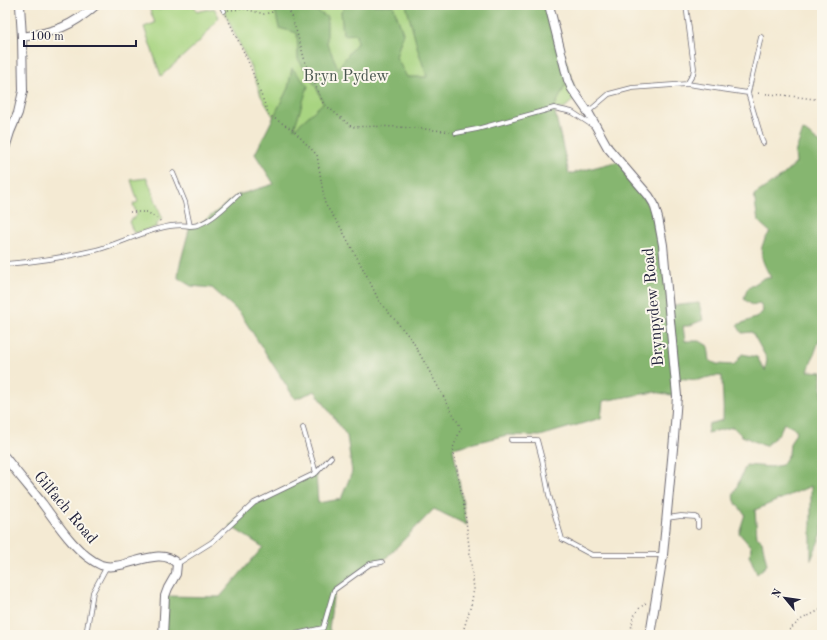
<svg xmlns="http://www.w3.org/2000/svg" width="827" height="640" viewBox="0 0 827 640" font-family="'Old Standard TT',serif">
<rect width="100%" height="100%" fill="#fbf7ec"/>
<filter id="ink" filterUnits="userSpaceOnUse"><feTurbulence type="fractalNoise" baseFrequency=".025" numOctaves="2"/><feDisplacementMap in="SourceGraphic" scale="8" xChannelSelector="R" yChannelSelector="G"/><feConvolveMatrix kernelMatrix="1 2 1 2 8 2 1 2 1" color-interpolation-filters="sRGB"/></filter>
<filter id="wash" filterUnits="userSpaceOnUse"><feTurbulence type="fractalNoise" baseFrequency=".012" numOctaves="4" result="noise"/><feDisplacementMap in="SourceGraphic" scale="16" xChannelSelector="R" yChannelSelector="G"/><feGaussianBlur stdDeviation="0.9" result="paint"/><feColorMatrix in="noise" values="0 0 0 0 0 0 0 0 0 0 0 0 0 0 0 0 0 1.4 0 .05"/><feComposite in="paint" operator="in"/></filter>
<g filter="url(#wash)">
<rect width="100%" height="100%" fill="#f4ead3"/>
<path fill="#a8d481" stroke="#657b5e" d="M148 5H157L159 10 172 5H194L197 12 214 8 219 17 201 40 161 76 144 27 155 23Z
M221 5H549L577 97 563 109 554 108 317 155 274 118 261 96 251 68Z
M147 178 162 218 157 223V227L134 233 129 222 137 215 133 204 138 202 131 180Z"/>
<path fill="#86b66f" stroke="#546c55" d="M274 5H305L327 17V43L338 68 357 43 356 34 343 35 341 12 347 5H393L403 33 396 57 407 77H427L418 50 406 5H549L568 80 554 108 569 174 619 161 654 204 669 306 699 303 703 320 688 326H683L685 341H700L708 346 710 361 717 364 734 365 742 354 757 357 765 371 767 359 752 332 742 333 737 325 758 317 763 311 760 303 752 305 744 299 747 289 764 278H771C761 259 756 250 770 232L758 221 754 195 782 176 796 163 795 153 803 130 822 144V333L808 371 822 372V533L811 560V486L755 510 757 537 762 541 767 565 757 574 750 557 751 547 739 533 745 514 737 505 733 496 746 465 771 467 782 465 789 454 790 444 797 430 784 423 779 434 765 446 742 436 733 427 707 433 709 424 723 420C724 405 722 391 722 376H713L698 380 676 378 677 396 654 392 603 401 601 418 540 436 507 435 453 448 467 525 434 509 382 562 370 564 334 590 329 629 333 635H163L165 596 220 597 263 547 230 526 254 503 316 473 318 503 341 499 352 472 347 436 315 391 295 399 240 313 212 288 191 286 178 278 179 268 190 226 199 225 238 195 274 184 255 154 288 88 292 68 308 86 294 129 323 103 316 87 298 59 297 33 279 28Z"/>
</g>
<g filter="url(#ink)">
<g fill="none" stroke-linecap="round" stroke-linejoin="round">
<g stroke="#6c6870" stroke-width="5.5">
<path id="lane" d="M221 5 224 11
M686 5 694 68 693 74 687 84
M748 93 763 143
M588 112 609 94 632 88 687 84 748 93 761 37
M456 133 477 129 554 108 572 112 595 127
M190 226C206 227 227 205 238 195
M5 264C35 262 66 257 96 250 124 243 161 221 190 226L185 202 173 173
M303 428 316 473
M511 440H537L542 459 549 495 562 539 592 555H663
M667 518 681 516 696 517 698 520V527
M177 564 212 542 254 503 316 473 331 457
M86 635 93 592 107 566
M291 635 323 628 334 590 370 564 382 562"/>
</g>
<g stroke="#6c6870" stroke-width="10">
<path id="street" d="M549 5 568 80 572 89 588 112 608 148 649 196 654 204 658 218 663 245 677 396 674 438 663 555 650 635
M22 37C55 32 71 27 96 5
M5 148 10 132 18 113 23 91 22 37 20 5
M5 457C17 473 30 488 42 503 57 523 76 554 101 565 122 573 160 543 177 564L176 574 168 588 165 596 163 635"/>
</g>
<path stroke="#6c6870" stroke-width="1.5" stroke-dasharray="1 3" stroke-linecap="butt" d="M286 5 289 10 297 33 305 61 323 103 352 127C386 125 418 128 452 132
M228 10 245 9 264 14 272 12 275 5
M289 10 296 5
M226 15 248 61 269 115 293 130 317 155 325 204 341 228 368 278 379 301 412 340 461 428 453 448 465 512 474 589 471 605 462 635
M754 93 782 95 822 100
M130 212H147L162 222
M630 635C632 627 632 616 638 610 641 606 645 605 647 601
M783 635 802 619 822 609"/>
<use href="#lane" stroke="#fff" stroke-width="4"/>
<use href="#street" stroke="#fff" stroke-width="8"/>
</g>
</g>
<g text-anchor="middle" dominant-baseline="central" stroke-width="4" stroke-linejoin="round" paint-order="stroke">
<g font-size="16" fill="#4a5750" stroke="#fbf7ec">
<text x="346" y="77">Bryn Pydew</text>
</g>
<g font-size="16" fill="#22223b" stroke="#fbf7ec">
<text transform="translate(654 307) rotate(-95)">Brynpydew Road</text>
<text transform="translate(65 508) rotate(50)">Gilfach Road</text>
</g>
</g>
<rect width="827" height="640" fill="none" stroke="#fbf7ec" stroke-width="20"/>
<g transform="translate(785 598) rotate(299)" stroke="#fbf7ec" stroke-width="3" paint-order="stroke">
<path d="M0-3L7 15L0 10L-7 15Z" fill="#22223b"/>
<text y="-6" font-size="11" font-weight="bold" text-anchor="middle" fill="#22223b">N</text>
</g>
<path d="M24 40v6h112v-6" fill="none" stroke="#22223b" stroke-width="2"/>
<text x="30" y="40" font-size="12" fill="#22223b" stroke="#fbf7ec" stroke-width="3" paint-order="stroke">100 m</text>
</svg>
